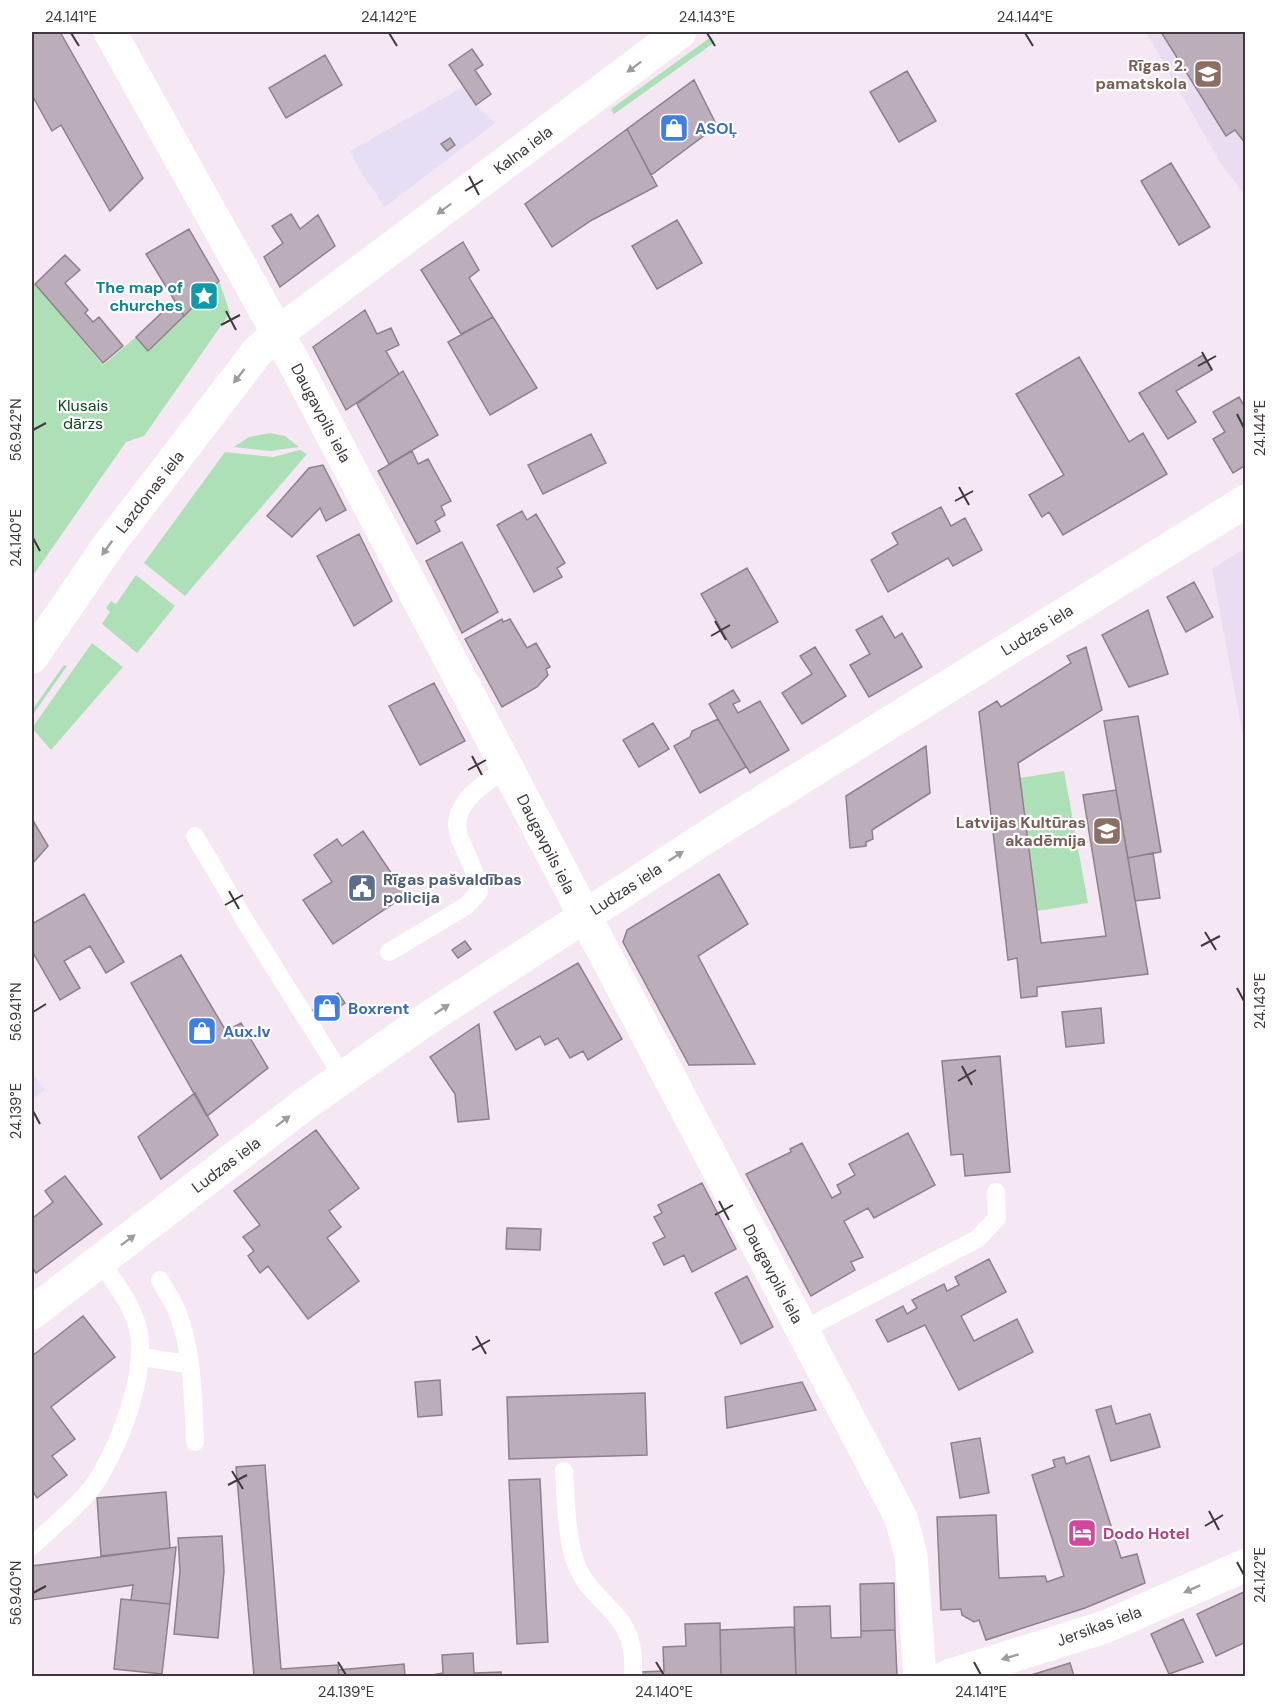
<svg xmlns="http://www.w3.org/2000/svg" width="1277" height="1708" viewBox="0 0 1277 1708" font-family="'DM Sans',sans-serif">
<rect width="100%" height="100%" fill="#f6e7f4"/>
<path fill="#e5def4" d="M463 87 476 105 495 123 385 207 359 169 350 151Z
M32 1073 45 1090 32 1099Z"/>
<path fill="#eaddf1" d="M1146 32H1245V196L1220 162Z
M1245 548V747L1212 569Z"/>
<path fill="#ade0b7" d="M711 37 715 42 614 114 611 109Z
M32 281 103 365 136 337 148 351 219 281 230 313 144 436 126 442 32 577Z
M270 433 285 436 299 447 270 451 234 447 249 437Z
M300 450 307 454 185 596 144 563 225 452 273 457Z
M136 575 175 606 137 653 102 624 110 612 106 608 111 601 116 604Z
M92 643 123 667 51 750 32 728Z
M64 665 67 666 32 716V710Z
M1064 771 1088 903 1037 911 1020 778Z"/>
<path fill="#bbadba" stroke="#8e808c" stroke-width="1.5" d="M34 32H60L143 178 110 211 61 125 52 131 32 95V35Z
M1161 32H1246V144L1235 130 1226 136Z
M472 49 483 65 475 70 491 94 476 105 449 65Z
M325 55 342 85 286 118 269 88Z
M907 71 936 121 899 142 870 92Z
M694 80 717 126 651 175 627 129Z
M627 129 657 186 592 220 552 247 525 204Z
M450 138 455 145 447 151 441 144Z
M1171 163 1210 227 1179 245 1141 181Z
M291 214 300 229 318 215 335 246 280 287 264 257 283 243 272 226Z
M677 220 702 263 657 289 632 246Z
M189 229 219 281 184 316 146 254Z
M463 242 479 270 469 278 493 317 461 334 421 270Z
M65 255 80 270 65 283 88 310 85 313 93 322 99 317 123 346 103 363 35 284Z
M169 306 177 310 179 308 184 316 148 351 136 337Z
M365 310 377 334 391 328 399 345 386 351 399 374 346 410 313 347Z
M493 317 537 388 490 415 448 342Z
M1203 355 1212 370 1176 391 1196 422 1168 439 1139 393Z
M1079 357 1129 442 1143 433 1167 474 1063 535 1049 512 1042 517 1029 495 1064 475 1016 394Z
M403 371 438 435 389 464 357 404Z
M1239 397 1246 409V465L1233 473 1213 439 1225 432 1213 412Z
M591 434 606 463 543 494 528 465Z
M412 451 418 464 428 459 451 501 441 506 445 515 435 521 440 531 417 544 378 471Z
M323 465 346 510 326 521 320 508 292 537 267 516 309 468Z
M941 507 951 526 965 518 982 550 953 566 948 558 888 592 871 560 898 544 892 533Z
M522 511 527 520 536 514 565 563 557 568 562 577 534 592 497 525Z
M359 534 392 601 354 626 317 556Z
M462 542 498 612 462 633 426 561Z
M747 568 778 622 732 648 701 594Z
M1194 582 1213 617 1186 632 1167 597Z
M1148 610 1168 674 1129 687 1102 635Z
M882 616 895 638 902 633 922 667 869 697 850 665 870 654 856 630Z
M502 619 503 622 510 619 527 648 536 643 550 667 546 669 548 675 537 687 502 707 465 639Z
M815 647 846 696 802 724 782 693 812 674 800 656Z
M1086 647 1102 710 1018 763 1041 943 1106 936 1083 795 1116 790 1148 974 1037 987V996L1021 998 1017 958 1008 960 979 712 997 701 1001 707 1071 663 1067 656Z
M434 683 465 741 420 765 389 706Z
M733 690 740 701 733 704 738 713 760 701 789 750 750 773 709 704Z
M1138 716 1161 852 1128 858 1104 721Z
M718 719 746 767 700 793 674 746 690 737 692 731Z
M653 723 669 749 639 767 623 740Z
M926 746 930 793 872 830 873 839 866 842V846L850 848 846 796Z
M32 819 48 846 32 864Z
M363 831 406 895 333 944 303 900 332 882 314 855 337 839 342 846Z
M1153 853 1160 898 1135 901 1128 858Z
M719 874 748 924 698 956 755 1064 689 1065 623 942 627 930Z
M84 894 124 962 106 973 90 946 64 961 80 988 60 1000 32 951V924Z
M465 941 471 949 458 958 452 950Z
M181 955 226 1031 241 1023 268 1068 207 1116 131 983Z
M578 963 622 1039 588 1060 583 1051 570 1058 558 1038 545 1045 540 1036 516 1050 494 1012Z
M338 993 345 1003 315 1023 308 1013Z
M1101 1008 1104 1043 1066 1047 1062 1012Z
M479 1024 489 1119 458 1122 455 1094 430 1057Z
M1000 1056 1010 1172 965 1176 963 1154 951 1155 942 1061Z
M195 1093 218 1135 161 1179 138 1137Z
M316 1130 359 1188 329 1211 341 1227 327 1238 359 1281 308 1319 268 1266 260 1273 248 1256 254 1251 243 1237 260 1225 234 1191Z
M908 1133 935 1185 874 1218 868 1208 844 1221 863 1257 851 1262 855 1270 811 1296 746 1174 791 1152 790 1149 802 1143 832 1198 841 1193 837 1185 855 1175 849 1164Z
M65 1176 102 1224 36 1273 32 1267V1214L34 1217 53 1202 45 1191Z
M702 1183 736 1249 692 1272 684 1255 664 1265 653 1243 665 1237 654 1217 662 1213 658 1205Z
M507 1228 541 1229 540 1250 506 1249Z
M989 1259 1006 1292 961 1316 974 1341 1017 1319 1033 1352 959 1390 925 1325 888 1342 876 1320 903 1306 907 1314 917 1308 912 1300 944 1284 947 1291 959 1285 955 1277Z
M747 1276 773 1327 741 1344 715 1293Z
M83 1316 115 1357 51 1407 75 1439 52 1456 67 1475 37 1498 32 1490V1356Z
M440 1380 442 1415 418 1417 415 1382Z
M802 1382 816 1410 727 1428 725 1397Z
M645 1393 647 1455 509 1459 507 1397Z
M1111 1406 1116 1424 1150 1414 1160 1447 1111 1461 1096 1410Z
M980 1438 989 1493 960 1498 951 1443Z
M1089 1456 1121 1558 1137 1554 1145 1583 1085 1608 986 1640 979 1620 974 1622 962 1615 961 1609 941 1610 937 1517 996 1515 999 1578 1045 1576 1047 1582 1064 1576 1032 1475 1055 1467 1053 1460 1064 1457 1066 1464Z
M265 1465 281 1669 338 1665 339 1676H254L236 1467Z
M540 1479 548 1642 517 1644 509 1480Z
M166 1492 170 1548 101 1556 97 1498Z
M222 1536 224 1571 218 1638 174 1634 180 1571 178 1538Z
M176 1547 170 1604 131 1600 133 1585 32 1600V1566Z
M894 1583 895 1630 861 1631 860 1584Z
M1246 1591V1642L1216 1656 1197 1614Z
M121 1599 170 1604 162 1674 114 1669Z
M830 1606 831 1638 861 1637V1631L895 1630 897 1676H796L794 1607Z
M1183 1619 1203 1662 1169 1674 1151 1634Z
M720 1623 721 1676H640V1672L664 1671 663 1647 686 1646 685 1624Z
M794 1627 796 1676H721L720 1630Z
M473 1653 474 1673 501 1672V1676H426L443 1673 442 1655Z
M1070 1663 1074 1676H1028Z
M404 1664 405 1676H339L338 1670Z"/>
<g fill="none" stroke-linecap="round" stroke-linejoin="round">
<path stroke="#fff" stroke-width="18" d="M195 836 247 924 343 1077
M389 952 466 906 479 892C477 872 467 857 460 839 447 806 482 785 506 768
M160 1280C165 1290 172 1299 176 1309 193 1348 193 1399 195 1442
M803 1330 977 1239 997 1218 996 1192
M141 1357 188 1364
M564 1471C566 1499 566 1531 574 1558 591 1611 638 1606 633 1676
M32 1546C51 1528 74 1510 91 1489 118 1452 150 1370 137 1325 130 1301 113 1281 101 1261"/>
<path stroke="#fff" stroke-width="33" d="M110 32 296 366 901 1518 911 1556 920 1676"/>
<path stroke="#fff" stroke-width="33" d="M32 657 108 546 257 352 278 333 680 32
M32 1313 305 1104 422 1022 719 829 1246 501
M948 1676 1105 1627 1246 1565"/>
</g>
<defs><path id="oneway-solid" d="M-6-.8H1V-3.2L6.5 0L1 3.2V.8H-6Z" transform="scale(1.5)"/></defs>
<g fill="#9f9c9e">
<use href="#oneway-solid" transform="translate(634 67) rotate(143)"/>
<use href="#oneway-solid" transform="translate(444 209) rotate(143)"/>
<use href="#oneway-solid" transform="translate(239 376) rotate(128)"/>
<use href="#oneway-solid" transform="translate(107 548) rotate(126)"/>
<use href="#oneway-solid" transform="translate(676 856) rotate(-33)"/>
<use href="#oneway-solid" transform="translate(442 1009) rotate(-33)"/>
<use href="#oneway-solid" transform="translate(283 1121) rotate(-37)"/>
<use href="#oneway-solid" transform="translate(128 1240) rotate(-37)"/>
<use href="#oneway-solid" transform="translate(1192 1589) rotate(156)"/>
<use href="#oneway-solid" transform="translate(1010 1657) rotate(163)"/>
</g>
<path fill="none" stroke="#3f393e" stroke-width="2" d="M71 33 79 46M389 33 397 46M707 33 715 46M1025 33 1033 46M469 176 479 195M465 191 483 180M226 311 236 330M221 325 240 315M1202 352 1212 370M1198 366 1216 356M1237 414 1244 428M33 430 46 423M959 487 969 505M955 501 973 491M33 538 40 551M715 621 726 640M711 636 730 625M472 756 482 775M468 770 486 760M229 891 239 909M225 905 243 895M1205 932 1216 950M1201 946 1220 936M1237 988 1244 1001M33 1012 46 1004M962 1066 972 1085M958 1081 976 1070M33 1111 40 1124M719 1201 729 1220M715 1215 733 1205M476 1336 486 1354M472 1350 490 1340M232 1471 243 1489M228 1485 247 1475M1209 1511 1219 1530M1205 1526 1223 1515M1237 1562 1244 1575M33 1593 46 1586M338 1662 346 1675M656 1662 664 1675M974 1662 981 1675"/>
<defs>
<g id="school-square" transform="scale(1.5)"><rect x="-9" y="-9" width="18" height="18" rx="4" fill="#8d6e63" stroke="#fff"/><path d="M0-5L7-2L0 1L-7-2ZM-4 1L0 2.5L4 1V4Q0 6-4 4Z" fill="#fff"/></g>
<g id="shop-square" transform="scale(1.5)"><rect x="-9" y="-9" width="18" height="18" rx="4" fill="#3f7fe0" stroke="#fff"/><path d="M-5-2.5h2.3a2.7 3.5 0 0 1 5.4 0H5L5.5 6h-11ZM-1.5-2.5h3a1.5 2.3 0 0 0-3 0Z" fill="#fff"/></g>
<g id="sight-square" transform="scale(1.5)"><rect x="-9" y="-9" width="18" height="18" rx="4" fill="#0f9aa8" stroke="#fff"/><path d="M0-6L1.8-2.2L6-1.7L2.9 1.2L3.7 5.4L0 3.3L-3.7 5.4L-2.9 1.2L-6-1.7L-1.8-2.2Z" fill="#fff"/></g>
<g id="university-square" transform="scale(1.5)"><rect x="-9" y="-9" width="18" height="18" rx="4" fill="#8d6e63" stroke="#fff"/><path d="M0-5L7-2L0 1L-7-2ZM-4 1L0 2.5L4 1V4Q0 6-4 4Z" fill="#fff"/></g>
<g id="civic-square" transform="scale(1.5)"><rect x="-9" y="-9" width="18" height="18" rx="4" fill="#5c6f8a" stroke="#fff"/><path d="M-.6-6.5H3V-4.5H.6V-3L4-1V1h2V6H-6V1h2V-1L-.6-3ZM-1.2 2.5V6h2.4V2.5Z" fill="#fff"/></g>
<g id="hotel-square" transform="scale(1.5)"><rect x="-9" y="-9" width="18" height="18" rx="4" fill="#d1479c" stroke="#fff"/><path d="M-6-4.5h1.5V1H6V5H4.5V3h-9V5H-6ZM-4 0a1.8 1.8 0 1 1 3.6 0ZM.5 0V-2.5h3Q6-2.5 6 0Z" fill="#fff"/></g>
</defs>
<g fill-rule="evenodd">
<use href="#school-square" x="1208" y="74"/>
<use href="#shop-square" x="674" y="128"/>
<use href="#sight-square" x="204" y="296"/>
<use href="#university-square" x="1107" y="831"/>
<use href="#civic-square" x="362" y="888"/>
<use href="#shop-square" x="327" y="1008"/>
<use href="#shop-square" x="202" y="1031"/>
<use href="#hotel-square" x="1082" y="1533"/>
</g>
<g text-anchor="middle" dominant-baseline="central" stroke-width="4.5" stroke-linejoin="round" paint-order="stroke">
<g font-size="16" font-weight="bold" fill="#785e54" stroke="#fff" text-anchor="end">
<text x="1187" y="65">Rīgas 2.<tspan x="1187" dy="18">pamatskola</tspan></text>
<text x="1086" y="822">Latvijas Kultūras<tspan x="1086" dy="18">akadēmija</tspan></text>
</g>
<g font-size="16" font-weight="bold" fill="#366cbe" stroke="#fff" text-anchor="start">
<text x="695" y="128">ASOĻ</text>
<text x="348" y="1008">Boxrent</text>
<text x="223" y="1031">Aux.lv</text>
</g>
<g font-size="16" fill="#3f393e" stroke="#fff">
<text transform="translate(523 150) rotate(-37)">Kalna iela</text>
<text transform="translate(321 413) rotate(62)">Daugavpils iela</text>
<text transform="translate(150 492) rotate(-52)">Lazdonas iela</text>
<text transform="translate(1037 630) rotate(-32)">Ludzas iela</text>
<text transform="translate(546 844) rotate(63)">Daugavpils iela</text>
<text transform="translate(626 889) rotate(-33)">Ludzas iela</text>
<text transform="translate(226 1165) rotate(-37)">Ludzas iela</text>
<text transform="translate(773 1274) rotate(62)">Daugavpils iela</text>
<text transform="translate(1099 1626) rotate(-20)">Jersikas iela</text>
</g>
<g font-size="16" font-weight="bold" fill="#0d838f" stroke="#fff" text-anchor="end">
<text x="183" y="287">The map of<tspan x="183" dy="18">churches</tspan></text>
</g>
<g font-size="16" fill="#104823" stroke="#fff">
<text x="83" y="405">Klusais<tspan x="83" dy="18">dārzs</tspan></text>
</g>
<g font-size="16" font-weight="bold" fill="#4e5e75" stroke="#fff" text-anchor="start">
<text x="383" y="879">Rīgas pašvaldības<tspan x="383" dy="18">policija</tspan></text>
</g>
<g font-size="16" font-weight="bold" fill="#b23c85" stroke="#fff" text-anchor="start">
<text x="1103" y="1533">Dodo Hotel</text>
</g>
</g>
<rect width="1277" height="1708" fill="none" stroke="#ffffff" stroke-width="66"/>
<rect x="33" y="33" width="1211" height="1642" fill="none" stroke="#3f393e" stroke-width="2"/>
<g font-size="15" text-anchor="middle" fill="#3f393e">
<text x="71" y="22">24.141°E</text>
<text x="389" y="22">24.142°E</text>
<text x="707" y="22">24.143°E</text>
<text x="1025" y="22">24.144°E</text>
<text transform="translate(1260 428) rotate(-90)" y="5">24.144°E</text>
<text transform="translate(16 430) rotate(-90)" y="5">56.942°N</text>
<text transform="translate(16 538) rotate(-90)" y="5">24.140°E</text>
<text transform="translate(1260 1001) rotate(-90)" y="5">24.143°E</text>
<text transform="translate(16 1012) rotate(-90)" y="5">56.941°N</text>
<text transform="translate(16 1111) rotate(-90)" y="5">24.139°E</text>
<text transform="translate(1260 1575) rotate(-90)" y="5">24.142°E</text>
<text transform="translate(16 1593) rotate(-90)" y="5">56.940°N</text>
<text x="346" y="1697">24.139°E</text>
<text x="664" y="1697">24.140°E</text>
<text x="981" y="1697">24.141°E</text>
</g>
</svg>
